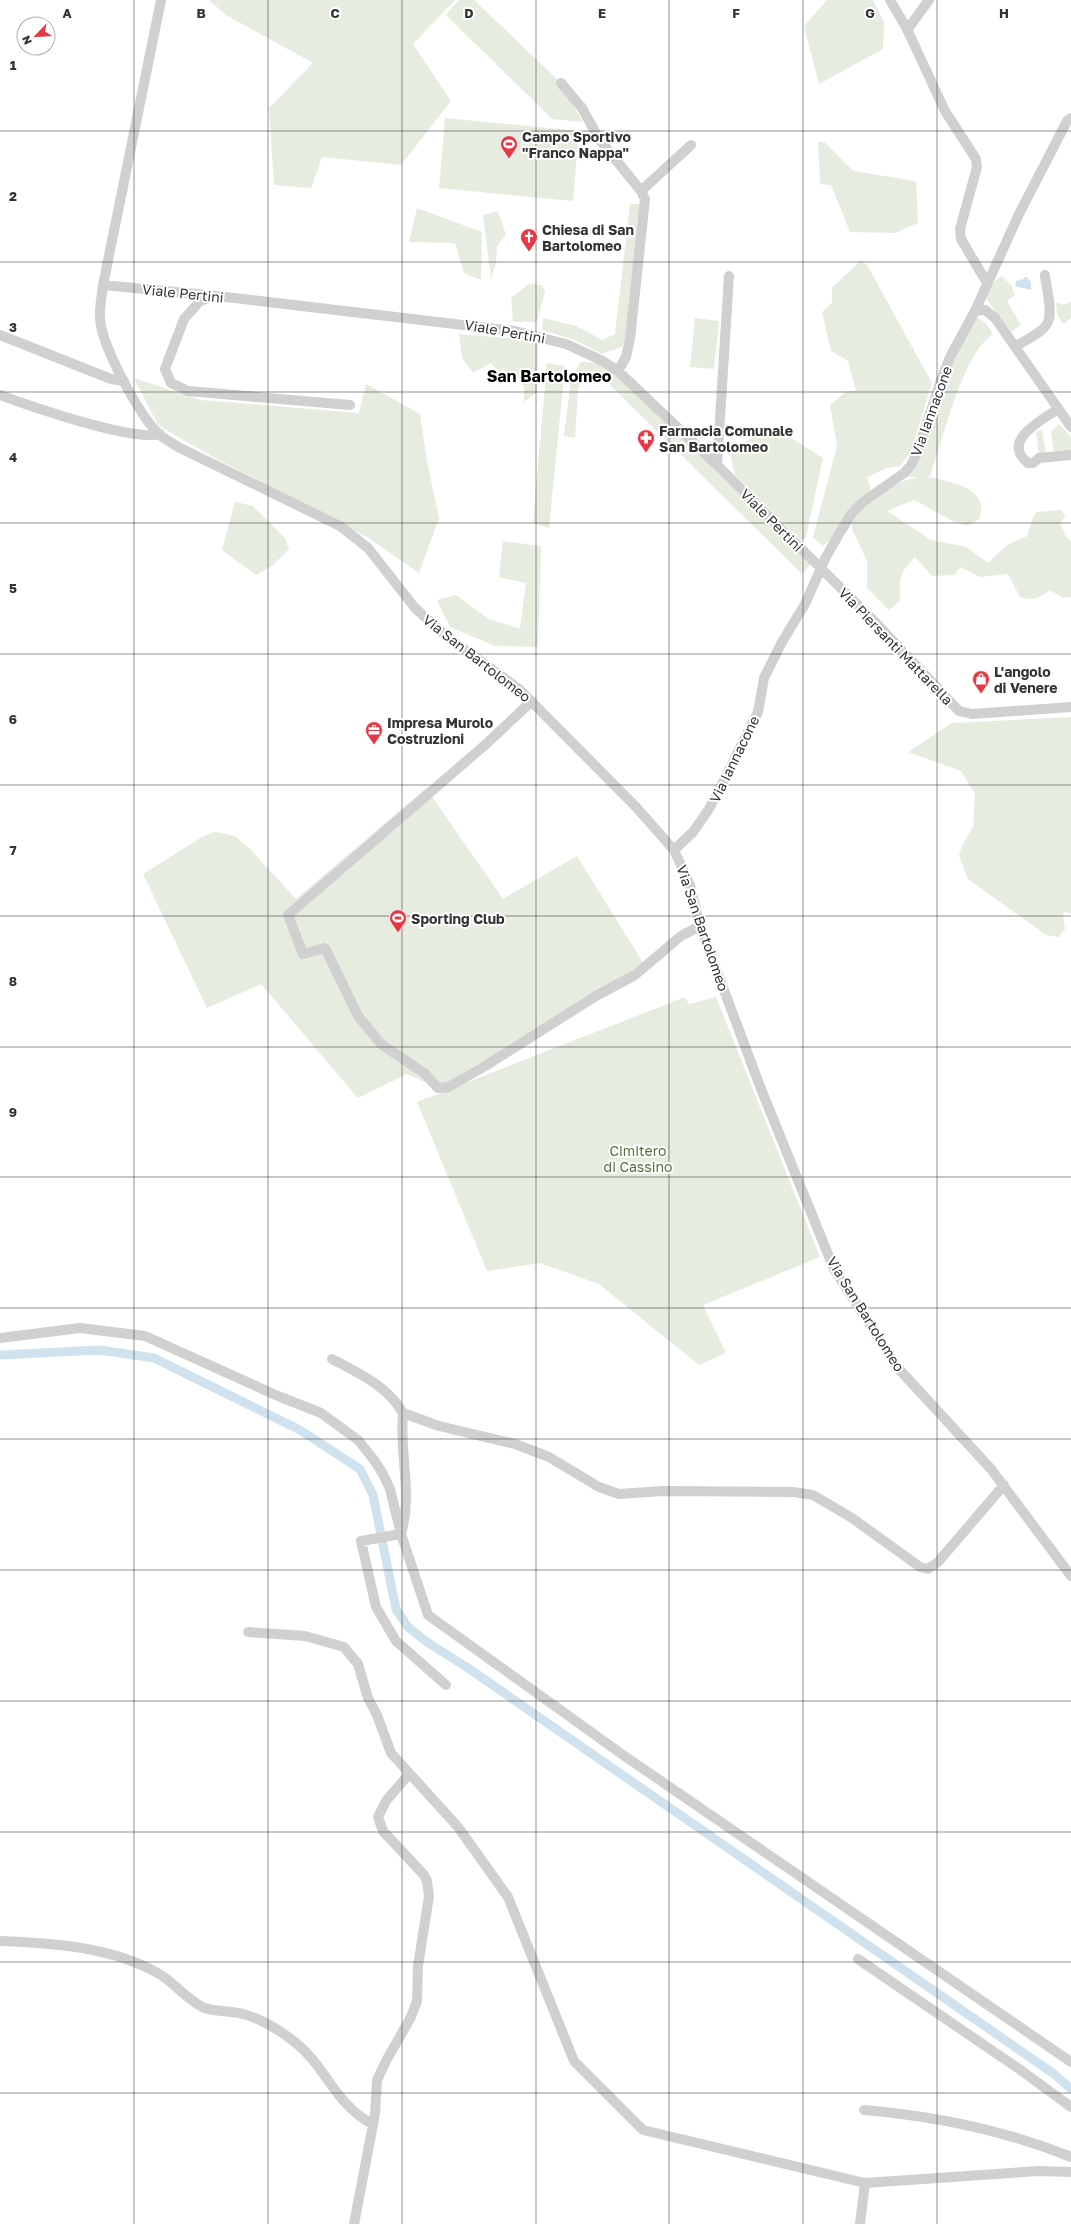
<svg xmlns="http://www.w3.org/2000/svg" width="1071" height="2224" viewBox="0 0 1071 2224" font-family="'Golos Text',sans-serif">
<rect width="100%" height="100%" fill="#fff"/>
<path fill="#e6ecdf" d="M209 0H455L413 44 451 101 401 165 322 157 311 188 274 185 269 108 313 63 226 15Z
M459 0H474L558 80 583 122 552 119 446 15Z
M827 0H873L884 22 883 49 819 84 804 26Z
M445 118 579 131 573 201 439 188Z
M818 142H824L853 171 916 181 918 223 895 233 850 232 831 185 820 184Z
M630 204H641L626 341 621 347 602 354 575 340 542 330 543 318 576 326 602 340 615 334Z
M417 208 482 232 481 280 464 273 455 243 409 242Z
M498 211 506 235 497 246 496 263 491 279 483 215Z
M861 260 867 265 932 383 910 454 900 466 887 468 867 477 871 490 842 520 830 540 823 546 813 537 837 446 830 405 847 391H856L848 361 831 351 822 312 832 303V288Z
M1002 276 1011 285 1015 295 1007 301 1021 325 1011 332 987 300 985 295 990 285Z
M529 284 542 285 545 291 537 322H513L511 298Z
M1056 302 1063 305 1071 302V318L1063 324 1057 314Z
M695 318 719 321 714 369 690 367Z
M977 318C985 320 989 328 993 334 961 356 944 438 930 476H925C942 481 976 483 981 505 982 509 980 514 980 518 977 520 972 524 969 525 958 527 926 505 914 500L887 511 931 540 966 547 988 563 1007 545 1027 536 1034 515 1037 512 1062 510 1065 516 1060 524 1067 538 1071 541V597L1063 598 1050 590C1040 598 1033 601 1020 597L1008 574 980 577 961 567 954 575 932 576 915 557C898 574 900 578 900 601L889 610 867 588V561L852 529V519C871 500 893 481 919 477H905L939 386 972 321Z
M459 334 538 341 537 392 524 402V387L517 377 509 379 504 369 499 372 491 363 473 373 462 358Z
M581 362 599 363 621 379 811 563 802 574 600 375 581 379 578 390 575 438 564 436 571 379Z
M547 363 565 366 549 528 533 523Z
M134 378 201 400 359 413 366 384 420 414 427 461 439 518 419 573 367 537 213 457 158 425Z
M1059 424 1071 437V454L1054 455 1051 432Z
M1042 430 1046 454 1039 455 1036 432Z
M754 437 791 438 823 458 806 537 801 540 735 475 729 450Z
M235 502 253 506 285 538 289 549 273 565 256 575 222 550Z
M503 541 541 546 538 647 495 646 450 627 437 600 456 595 487 618 520 629 526 583 499 577Z
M1071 717V914L1065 911 1063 916 1065 929 1059 937 1046 935 968 879 959 856 962 846 973 826 975 794 961 771 908 752 952 723Z
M426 788 503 899 577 856 645 966 438 1088 407 1074 358 1098 261 984 207 1008 143 874 202 837 215 832 235 836 250 849 296 899Z
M685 997 689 1004 716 997 820 1257 703 1305 726 1353 699 1365 599 1284 540 1263 487 1271 417 1102Z"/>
<path fill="#cfe2ee" d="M1024 277H1027L1031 282V290L1015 286 1016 281 1024 279Z"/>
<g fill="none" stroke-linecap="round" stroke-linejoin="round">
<path stroke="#cfe2ee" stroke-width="9" d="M0 1355 99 1350 154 1358 300 1430 360 1469 373 1495 396 1609 408 1627 427 1642 468 1668 1054 2074 1071 2089"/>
<path stroke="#d0d0d0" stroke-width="10" d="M161 0 103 285C102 296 99 308 100 319 102 346 139 416 160 435 165 439 172 443 178 447L340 526 368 548 415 608 446 636 519 689 636 807 674 850 690 885 700 926 761 1089 834 1269 897 1367 991 1469 1071 1576
M890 0 906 27 945 111 976 159 977 167 960 229 961 239 987 283
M907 30 929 0
M561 83 582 108 599 139 641 191 645 199 630 339 626 357 618 371
M641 191 691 145
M103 285 217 296 515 331 566 344 601 360 618 371 717 465 875 622 959 711 972 714 1071 707
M212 297 200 301 184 319 165 369 171 383 188 391 350 405
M975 311 985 310 995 318 1071 427
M0 335 111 379 124 381
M1016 346C1024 341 1044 332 1048 322 1053 310 1046 288 1045 275
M0 395C29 406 134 442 160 434
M1058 409C1042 420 1000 441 1028 463H1033L1039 458 1071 455
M717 465 729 276
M532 701 485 745 288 915 303 954 325 948 358 1016 381 1044 424 1073 438 1088 448 1087 482 1068 596 996 635 975 681 936 700 926
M674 850 693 832 709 809 722 784 758 712 764 678 782 642 805 604 826 557 839 534 852 513 863 502 904 473 911 465 917 453 941 380 950 357 975 311 1019 214 1067 121 1071 118
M0 1338 80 1328 145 1336 278 1396 321 1413 358 1440 374 1460 383 1474 390 1489 401 1534 428 1615 623 1755 1071 2062
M332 1359C358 1373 388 1386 403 1413
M248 1632 305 1636 344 1647 358 1664 368 1698 377 1715 391 1753 458 1827 508 1897 574 2061 643 2130 865 2183 1038 2171 1071 2172
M446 1685 396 1641 376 1607 361 1541 401 1534C413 1495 399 1453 403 1413L439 1426 515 1444 549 1457 599 1487 619 1494 663 1491 793 1492 813 1495 852 1518 920 1567 928 1569 938 1562 1004 1485
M0 1941C54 1943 114 1947 161 1975 174 1983 191 2003 205 2008 217 2012 231 2011 243 2014 262 2019 281 2031 296 2043 326 2067 335 2104 372 2124
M858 1959 1022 2071 1071 2107
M864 2110C935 2116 1004 2130 1071 2157
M354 2224 375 2114 377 2080 386 2061 411 2017 417 2001 418 1966 429 1896 427 1881 424 1875 383 1831 378 1817 386 1801 409 1774
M860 2224 865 2183"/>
</g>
<path fill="none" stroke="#333" stroke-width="1" stroke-opacity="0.55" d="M134 0V2224M268 0V2224M402 0V2224M536 0V2224M669 0V2224M803 0V2224M937 0V2224M0 131H1071M0 262H1071M0 392H1071M0 523H1071M0 654H1071M0 785H1071M0 916H1071M0 1047H1071M0 1177H1071M0 1308H1071M0 1439H1071M0 1570H1071M0 1701H1071M0 1832H1071M0 1962H1071M0 2093H1071"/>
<defs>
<g id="stadium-pin" transform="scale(0.9)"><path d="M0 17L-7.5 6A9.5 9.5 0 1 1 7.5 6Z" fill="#e63946" stroke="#fff"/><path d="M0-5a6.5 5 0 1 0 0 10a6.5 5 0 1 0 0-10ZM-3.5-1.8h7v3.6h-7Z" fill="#fff"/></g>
<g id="church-pin" transform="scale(0.9)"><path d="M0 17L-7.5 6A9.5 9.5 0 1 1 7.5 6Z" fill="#e63946" stroke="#fff"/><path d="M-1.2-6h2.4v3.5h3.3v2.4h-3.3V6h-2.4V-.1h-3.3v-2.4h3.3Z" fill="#fff"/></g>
<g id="pharmacy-pin" transform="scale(0.9)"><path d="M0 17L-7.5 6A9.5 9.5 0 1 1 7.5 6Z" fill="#e63946" stroke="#fff"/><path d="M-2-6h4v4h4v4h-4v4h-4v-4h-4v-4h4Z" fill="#fff"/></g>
<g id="shop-pin" transform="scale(0.9)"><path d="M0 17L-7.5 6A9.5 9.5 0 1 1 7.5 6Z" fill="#e63946" stroke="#fff"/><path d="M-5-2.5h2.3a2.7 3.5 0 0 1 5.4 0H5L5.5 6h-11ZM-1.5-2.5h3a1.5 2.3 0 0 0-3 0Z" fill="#fff"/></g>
<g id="office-pin" transform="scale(0.9)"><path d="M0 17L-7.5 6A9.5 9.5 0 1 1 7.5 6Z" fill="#e63946" stroke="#fff"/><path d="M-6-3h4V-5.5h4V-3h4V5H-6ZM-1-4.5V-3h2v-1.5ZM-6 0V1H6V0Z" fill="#fff"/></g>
</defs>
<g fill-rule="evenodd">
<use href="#stadium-pin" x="509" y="144"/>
<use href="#church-pin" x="529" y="237"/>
<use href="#pharmacy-pin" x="646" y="438"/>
<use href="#shop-pin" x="981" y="679"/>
<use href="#office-pin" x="374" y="730"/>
<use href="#stadium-pin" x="398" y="918"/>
</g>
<g text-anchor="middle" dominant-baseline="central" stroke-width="4" stroke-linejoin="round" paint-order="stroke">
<g font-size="14" font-weight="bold" fill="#333" stroke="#fff" text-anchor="start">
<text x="522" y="136">Campo Sportivo<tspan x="522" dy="16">"Franco Nappa"</tspan></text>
<text x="542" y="229">Chiesa di San<tspan x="542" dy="16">Bartolomeo</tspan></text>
<text x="659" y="430">Farmacia Comunale<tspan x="659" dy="16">San Bartolomeo</tspan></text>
<text x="994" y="671">L'angolo<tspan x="994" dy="16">di Venere</tspan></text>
<text x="387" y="722">Impresa Murolo<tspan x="387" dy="16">Costruzioni</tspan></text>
<text x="411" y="918">Sporting Club</text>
</g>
<g font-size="14" fill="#333" stroke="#fff">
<text transform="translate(183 293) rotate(6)">Viale Pertini</text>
<text transform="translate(505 331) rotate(10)">Viale Pertini</text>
<text transform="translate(931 411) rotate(-70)">Via Iannacone</text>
<text transform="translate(772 520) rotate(45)">Viale Pertini</text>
<text transform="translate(896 646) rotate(46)">Via Piersanti Mattarella</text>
<text transform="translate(477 658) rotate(38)">Via San Bartolomeo</text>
<text transform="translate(734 759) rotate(-64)">Via Iannacone</text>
<text transform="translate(703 928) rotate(71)">Via San Bartolomeo</text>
<text transform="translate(866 1314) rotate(58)">Via San Bartolomeo</text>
</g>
<g font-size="14" fill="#56703f" stroke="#fff">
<text x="638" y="1150">Cimitero<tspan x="638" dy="16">di Cassino</tspan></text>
</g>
<g font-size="16" font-weight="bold" fill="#000" stroke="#fff">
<text x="549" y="376">San Bartolomeo</text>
</g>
</g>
<g font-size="13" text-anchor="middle" font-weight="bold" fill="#333" stroke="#fff" stroke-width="4" stroke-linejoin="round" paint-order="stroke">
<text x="67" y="18">A</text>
<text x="201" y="18">B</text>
<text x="335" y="18">C</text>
<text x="469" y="18">D</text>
<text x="602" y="18">E</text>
<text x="736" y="18">F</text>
<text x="870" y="18">G</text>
<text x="1004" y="18">H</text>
<text x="13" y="70">1</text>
<text x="13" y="201">2</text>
<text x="13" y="332">3</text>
<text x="13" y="462">4</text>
<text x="13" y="593">5</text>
<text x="13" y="724">6</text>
<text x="13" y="855">7</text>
<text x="13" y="986">8</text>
<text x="13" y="1117">9</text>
</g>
<g transform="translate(36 36) rotate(245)"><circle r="19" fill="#ffffff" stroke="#adadad"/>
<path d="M0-3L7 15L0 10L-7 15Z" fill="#e63946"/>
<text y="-6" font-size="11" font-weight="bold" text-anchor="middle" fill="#333333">N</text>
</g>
</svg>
